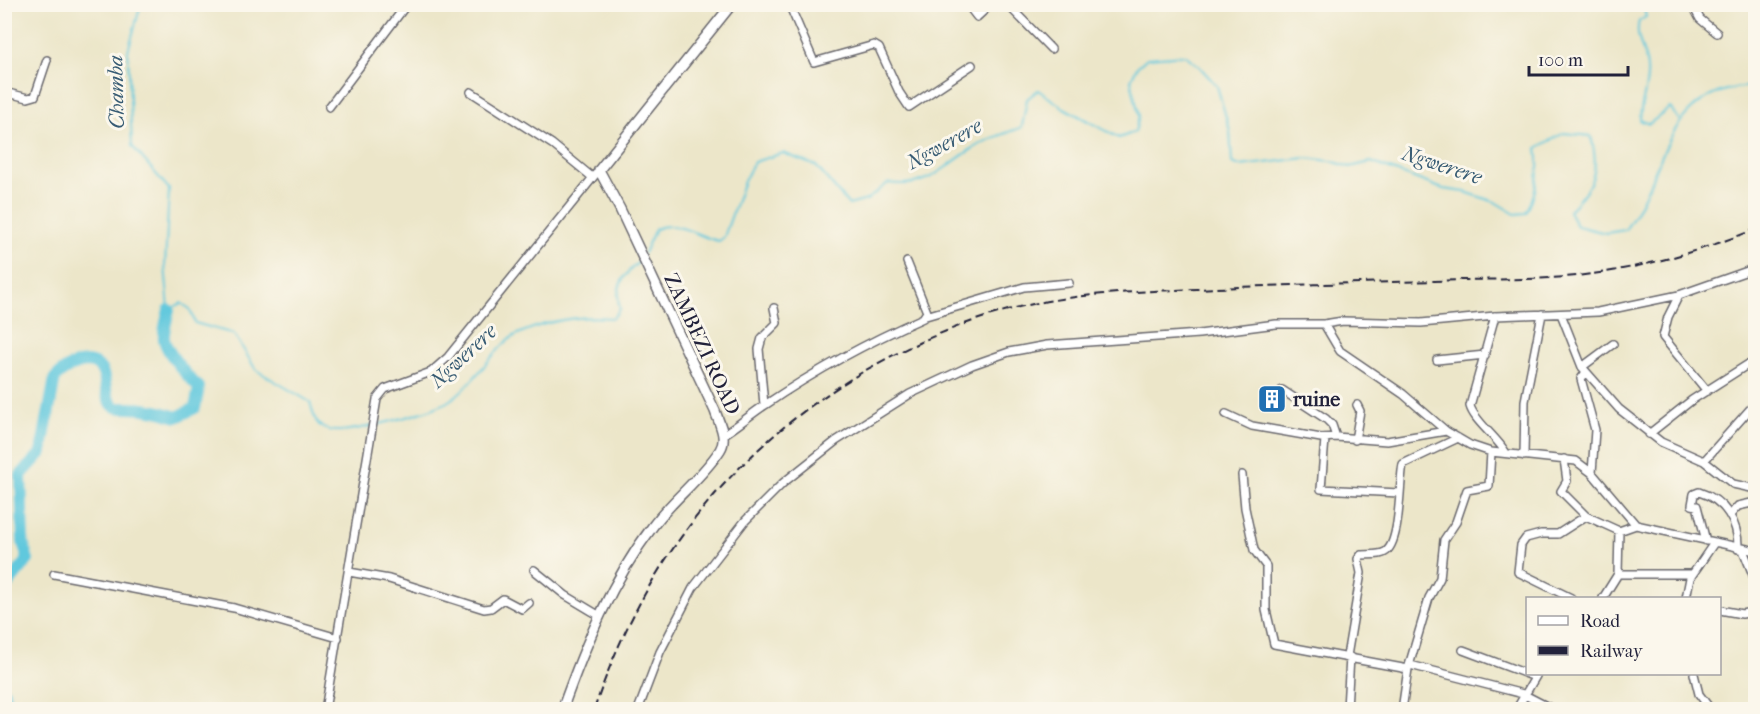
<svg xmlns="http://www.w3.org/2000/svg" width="1760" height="714" viewBox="0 0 1760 714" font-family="'IM FELL French Canon',serif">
<rect width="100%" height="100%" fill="#fbf7ec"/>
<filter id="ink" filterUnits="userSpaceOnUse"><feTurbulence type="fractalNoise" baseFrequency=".0167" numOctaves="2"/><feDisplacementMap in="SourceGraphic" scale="12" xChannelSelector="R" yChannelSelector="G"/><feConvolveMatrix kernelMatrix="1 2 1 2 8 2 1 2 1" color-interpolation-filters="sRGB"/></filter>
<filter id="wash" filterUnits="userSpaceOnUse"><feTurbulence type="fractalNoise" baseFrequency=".008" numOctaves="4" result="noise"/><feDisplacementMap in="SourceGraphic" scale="24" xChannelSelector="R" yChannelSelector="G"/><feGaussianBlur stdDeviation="1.35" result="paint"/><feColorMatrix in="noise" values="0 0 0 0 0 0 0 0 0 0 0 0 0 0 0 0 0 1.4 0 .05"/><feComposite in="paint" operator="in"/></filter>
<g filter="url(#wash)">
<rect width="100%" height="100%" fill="#ece6c9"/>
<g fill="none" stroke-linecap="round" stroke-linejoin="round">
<path stroke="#61c8dd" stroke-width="2" d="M141 4 128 51 132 146 169 189 165 266 169 309
M1643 4 1646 17 1639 21C1634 38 1646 52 1647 68 1649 87 1640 103 1640 120L1649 124 1670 108 1679 119
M644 253 655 229C678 219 697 237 719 241L724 237 744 181 754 162 783 153 816 166 849 205 867 200 888 183C932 190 945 163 979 145 992 137 1008 133 1022 127L1027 99 1038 90 1064 108 1119 138 1135 132 1139 116 1131 80 1137 67 1147 58 1185 55 1198 65 1217 86 1230 131 1232 163 1240 166 1305 158 1331 161 1350 167 1371 162 1443 189 1465 192 1495 202 1515 214 1526 213C1537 193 1540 170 1537 148L1564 133 1591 136C1600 173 1594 183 1569 211L1577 226 1606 233 1625 230C1668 170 1662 88 1756 86
M169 310 181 303 190 309 195 323 234 334 256 370 310 402C314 415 314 425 328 430 345 436 431 412 447 402 472 388 496 345 516 335 547 320 579 315 613 318L620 309C614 287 623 275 640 261"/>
<path stroke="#61c8dd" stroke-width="12" d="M4 589 28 560 23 542 21 475 41 453 55 378C64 367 92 353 102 371 107 381 104 400 114 406 118 409 122 408 127 408 146 408 159 411 177 417L195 408 199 387C189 379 166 352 164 339 163 331 167 319 169 310
M4 692 9 710"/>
</g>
</g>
<g filter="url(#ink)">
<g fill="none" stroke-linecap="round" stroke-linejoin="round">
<g stroke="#69676d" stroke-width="10">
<path id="minor" d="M789 4 814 62 874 45 879 48 899 92 909 107 972 65
M967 4 977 17 991 4
M1007 4 1051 49
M1692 4 1700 19 1717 33
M4 92 28 98 35 96 47 60
M471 92 552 144 592 177
M329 107 407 4
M1679 295 1668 317 1663 337 1707 391
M1561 314 1582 367 1619 409 1661 442 1704 461 1733 484 1756 489
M926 316 1024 287 1069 283
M1495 316 1470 406C1474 421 1497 437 1506 453
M1324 324 1340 351 1403 394 1446 431 1470 445 1491 452 1576 461 1592 473 1636 525 1756 551
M1437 360 1485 355
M1582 367 1613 344
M1586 372 1581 379 1595 430 1592 473
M1282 390 1326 419 1332 425 1336 437
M764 405 759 349 762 338 777 323 774 308
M1226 414 1252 426 1321 438 1336 437 1387 441 1446 431
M1649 434 1692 400 1747 365 1756 363
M723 435C738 426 751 414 765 405 815 371 868 342 923 318L927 312 907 262
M1325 439 1321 489 1399 493
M1355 440 1360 411 1357 405
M1524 456 1525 401 1542 314
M1564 459 1567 481 1561 491 1586 516 1619 531 1636 525
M1704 461 1751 408
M1242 475 1245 508 1254 550 1266 566V610L1274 644 1408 669
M1731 514 1738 506 1756 502
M1619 531 1618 574H1692
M1706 541 1697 506 1692 505 1694 494 1699 492C1725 500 1739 523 1738 549
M1743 550 1756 582
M534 570 565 595 600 616
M349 572 389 579 484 609 491 608 503 599 522 609 529 603
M54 574 234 608 338 638
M1571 598 1518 572 1521 545 1526 538 1541 534H1558L1586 516
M1603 598 1618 574
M1686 598 1690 578 1714 543
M1720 610 1742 614 1756 611
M1463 650 1535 677
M1347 656 1361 573 1358 559 1361 555C1367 554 1379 556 1385 552 1401 543 1399 482 1403 464L1458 438
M1410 665 1523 694 1554 710
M1694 674 1699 694 1711 710
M1347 708 1350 657
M325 710 377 399 385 389 431 372 448 357 599 170
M638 710 660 652 693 588 745 521 783 483 836 441 910 394 972 365 1009 352 1047 345 1199 334 1276 324H1324L1343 321 1421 323 1495 316 1598 312 1679 295 1756 268
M1402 710 1408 669 1429 598 1440 578 1444 540 1456 522 1467 490 1489 486 1491 452
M1516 710 1536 676"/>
</g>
<g stroke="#69676d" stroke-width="12">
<path id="major" d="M562 710C585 645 612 580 653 526 673 499 702 478 720 450 728 438 719 423 715 411L620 209 599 170 732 4"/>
</g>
<use href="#minor" stroke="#fff" stroke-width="7"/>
<use href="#major" stroke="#fff" stroke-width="9"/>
<path stroke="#22223b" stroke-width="2" stroke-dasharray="9 4.5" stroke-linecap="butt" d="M594 710C629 604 687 512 770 439 838 379 920 335 1008 310 1069 293 1134 292 1197 289 1276 285 1356 283 1435 281 1474 279 1513 280 1551 278 1622 274 1690 255 1756 229"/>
</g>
</g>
<defs>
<g id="building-square" transform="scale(1.5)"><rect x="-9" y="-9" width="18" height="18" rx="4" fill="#1f6fb2" stroke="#fbf7ec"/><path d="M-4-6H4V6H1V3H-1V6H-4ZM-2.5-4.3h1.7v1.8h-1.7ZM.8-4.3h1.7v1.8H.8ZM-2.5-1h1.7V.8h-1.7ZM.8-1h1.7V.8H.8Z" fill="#fff"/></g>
</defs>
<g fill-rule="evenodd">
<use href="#building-square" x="1272" y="399"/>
</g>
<g text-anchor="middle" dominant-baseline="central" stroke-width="6" stroke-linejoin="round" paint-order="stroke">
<g font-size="20" fill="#22223b" stroke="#fbf7ec">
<text transform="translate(702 344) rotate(65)">ZAMBEZI ROAD</text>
</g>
<g font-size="20" font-weight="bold" fill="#22223b" stroke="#fbf7ec" text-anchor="start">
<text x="1293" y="399">ruine</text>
</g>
<g font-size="21" font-style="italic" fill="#385c74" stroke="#fbf7ec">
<text transform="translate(116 92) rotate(-91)">Chamba</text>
<text transform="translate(944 144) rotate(-29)">Ngwerere</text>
<text transform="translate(1442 165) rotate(18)">Ngwerere</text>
<text transform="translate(463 356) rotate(-43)">Ngwerere</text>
</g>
</g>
<rect width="1760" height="714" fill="none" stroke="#fbf7ec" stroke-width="24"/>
<rect x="1526" y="597" width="195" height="78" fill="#fbf7ec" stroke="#a4a2a5" stroke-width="1.5"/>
<rect x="1538" y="616" width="30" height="9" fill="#ffffff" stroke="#a4a2a5" stroke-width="1.5"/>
<text x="1580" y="627" font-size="18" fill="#22223b">Road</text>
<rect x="1538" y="646" width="30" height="9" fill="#22223b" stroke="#a4a2a5" stroke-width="1.5"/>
<text x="1580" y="657" font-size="18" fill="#22223b">Railway</text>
<path d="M1529 66v9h99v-9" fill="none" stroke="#22223b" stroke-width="3"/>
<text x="1538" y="66" font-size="18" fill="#22223b" stroke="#fbf7ec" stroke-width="4.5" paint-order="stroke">100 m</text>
</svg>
